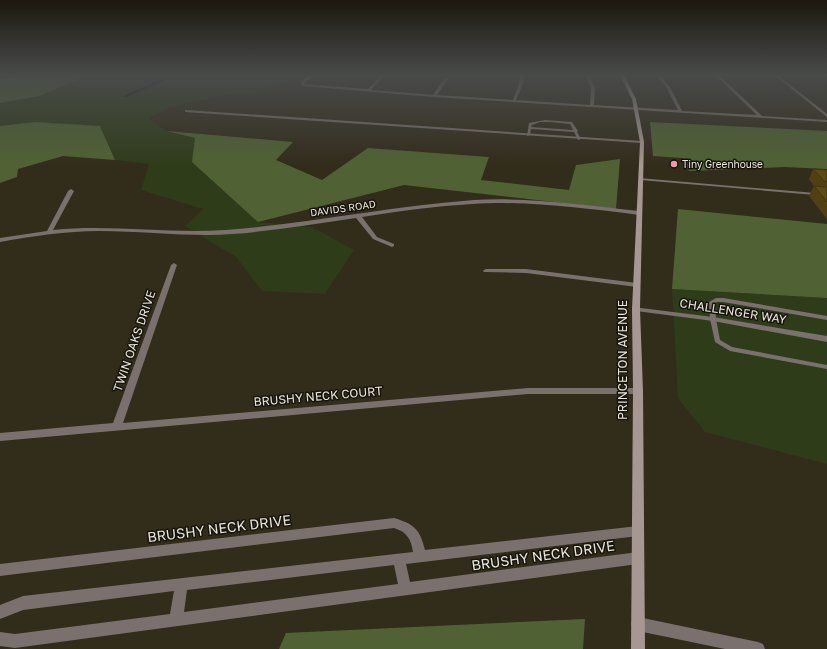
<svg xmlns="http://www.w3.org/2000/svg" width="827" height="649" viewBox="0 0 827 649" font-family="'Golos Text',sans-serif">
<rect width="100%" height="100%" fill="#322c1b"/>
<path fill="#2f3c19" d="M85 75H304L250 94H228L170 107 149 118 166 131 195 138 258 222 312 227 354 250 325 294 262 291 236 257 185 226 203 209 141 190 149 164 115 160 100 126H0V103L39 96 80 79Z
M672 289 827 298V464L705 432 678 398Z"/>
<path fill="#506233" d="M26 75H85L80 79 39 96 0 103V79Z
M36 122 100 126 115 160 63 156 18 169 17 177 0 183V126Z
M650 122 827 131V169L785 167 689 171 682 158 653 156Z
M166 131 293 142 276 160 322 180 368 148 489 157 481 180 569 190 576 165 620 159 616 209 404 185 258 222 192 162 195 138Z
M678 209 827 224V298L672 289Z
M585 619 583 649H279L286 633Z"/>
<g fill="none" stroke-linecap="round" stroke-linejoin="round">
<path stroke="#001b32" stroke-width="2" d="M126 96 174 75"/>
<path fill="#7a706d" fill-rule="evenodd" d="M545 120 572 122 578 131 577 132 581 139 578 140 574 132 531 129 530 135 527 136 529 123ZM540 122H550L570 124 573 130 531 127 532 125Z
M639 178 827 194V196L640 180H639Z
M486 269H526L637 283 640 285 637 287 526 273 484 272 483 271 484 270Z
M716 298H723L827 316V320L723 302H717L715 303 716 319 720 340 732 347 827 365V369L730 351 715 342 710 319 709 302Z"/>
<path fill="#7a706d" fill-rule="evenodd" d="M309 75H314L304 84 368 89 381 75H385L371 90 433 95 447 75H451L437 95 513 100 519 84 520 75H524L523 84 516 100 590 105 591 88 585 75H589L595 88 594 105 678 110 666 87 656 75H660L670 87 682 111 757 115 715 75H719L762 116 827 120V122L434 97 302 86 301 82Z
M774 75H806L779 76 827 114V117Z
M186 110 642 141 644 142 642 143 185 112V110Z
M71 189 74 191 53 230C111 224 168 234 225 230 308 224 390 206 474 200 529 197 584 205 639 211L642 213 639 215C591 209 544 203 496 203 451 204 406 210 362 217L377 237 394 244V246L392 247 373 239 356 218C307 225 258 234 208 235 172 235 136 231 99 231 66 231 33 236 0 242V238L47 231 68 191Z
M174 263 177 265 123 423 528 388H638L641 389 643 391 641 393 638 394H528L0 441V433L113 423 171 265Z
M633 307 713 317 827 336V342L713 321 636 311H633L632 309Z
M394 518C414 524 420 529 425 550L638 526 642 527 644 531 642 535 638 536 406 564 410 582 638 552 642 554 644 558 642 562 638 564 15 648 0 646V632L15 634 170 614 174 591 23 610 0 619V605L23 596 413 552C411 539 407 532 394 528L0 576V564ZM394 565 398 584 184 612 187 590Z
M638 617 758 642 763 644 765 649H725L638 631 633 629 631 624 633 619Z"/>
<path fill="#a69792" fill-rule="evenodd" d="M620 75H624L636 99 644 142 640 309 643 391 645 649H631L633 391 632 309 640 142 632 99Z"/>
</g>
<path fill="#504014" d="M813 169 827 170V219L809 196 814 186 809 179Z"/>
<path fill="#5d4a17" stroke="#413410" d="M813 169 827 170V182L824 181Z
M814 186 827 187V202Z"/>
<linearGradient id="sky" x2="0" y2="1"><stop stop-color="#1c180f"/><stop offset="0.45" stop-color="#494b4a"/><stop offset="1" stop-color="#494b4a" stop-opacity="0"/></linearGradient>
<rect width="827" height="166" fill="url(#sky)"/>
<circle fill="#f29aad" stroke="#17140d" stroke-width="1.5" cx="674" cy="164" r="4"/>
<g text-anchor="middle" dominant-baseline="central" stroke-width="3" stroke-linejoin="round" paint-order="stroke">
<g font-size="10" fill="#eae6db" stroke="#17140d" text-anchor="start">
<text x="682" y="164">Tiny Greenhouse</text>
</g>
<g font-size="10" fill="#eae6db" stroke="#17140d">
<text transform="translate(343 208) rotate(-8)">DAVIDS ROAD</text>
</g>
<g font-size="12" fill="#eae6db" stroke="#17140d">
<text transform="translate(733 311) rotate(9)">CHALLENGER WAY</text>
<text transform="translate(134 341) rotate(-71)">TWIN OAKS DRIVE</text>
<text transform="translate(622 360) rotate(-90)">PRINCETON AVENUE</text>
<text transform="translate(318 396) rotate(-5)">BRUSHY NECK COURT</text>
</g>
<g font-size="14" fill="#eae6db" stroke="#17140d">
<text transform="translate(219 528) rotate(-7)">BRUSHY NECK DRIVE</text>
<text transform="translate(543 555) rotate(-8)">BRUSHY NECK DRIVE</text>
</g>
</g>
</svg>
